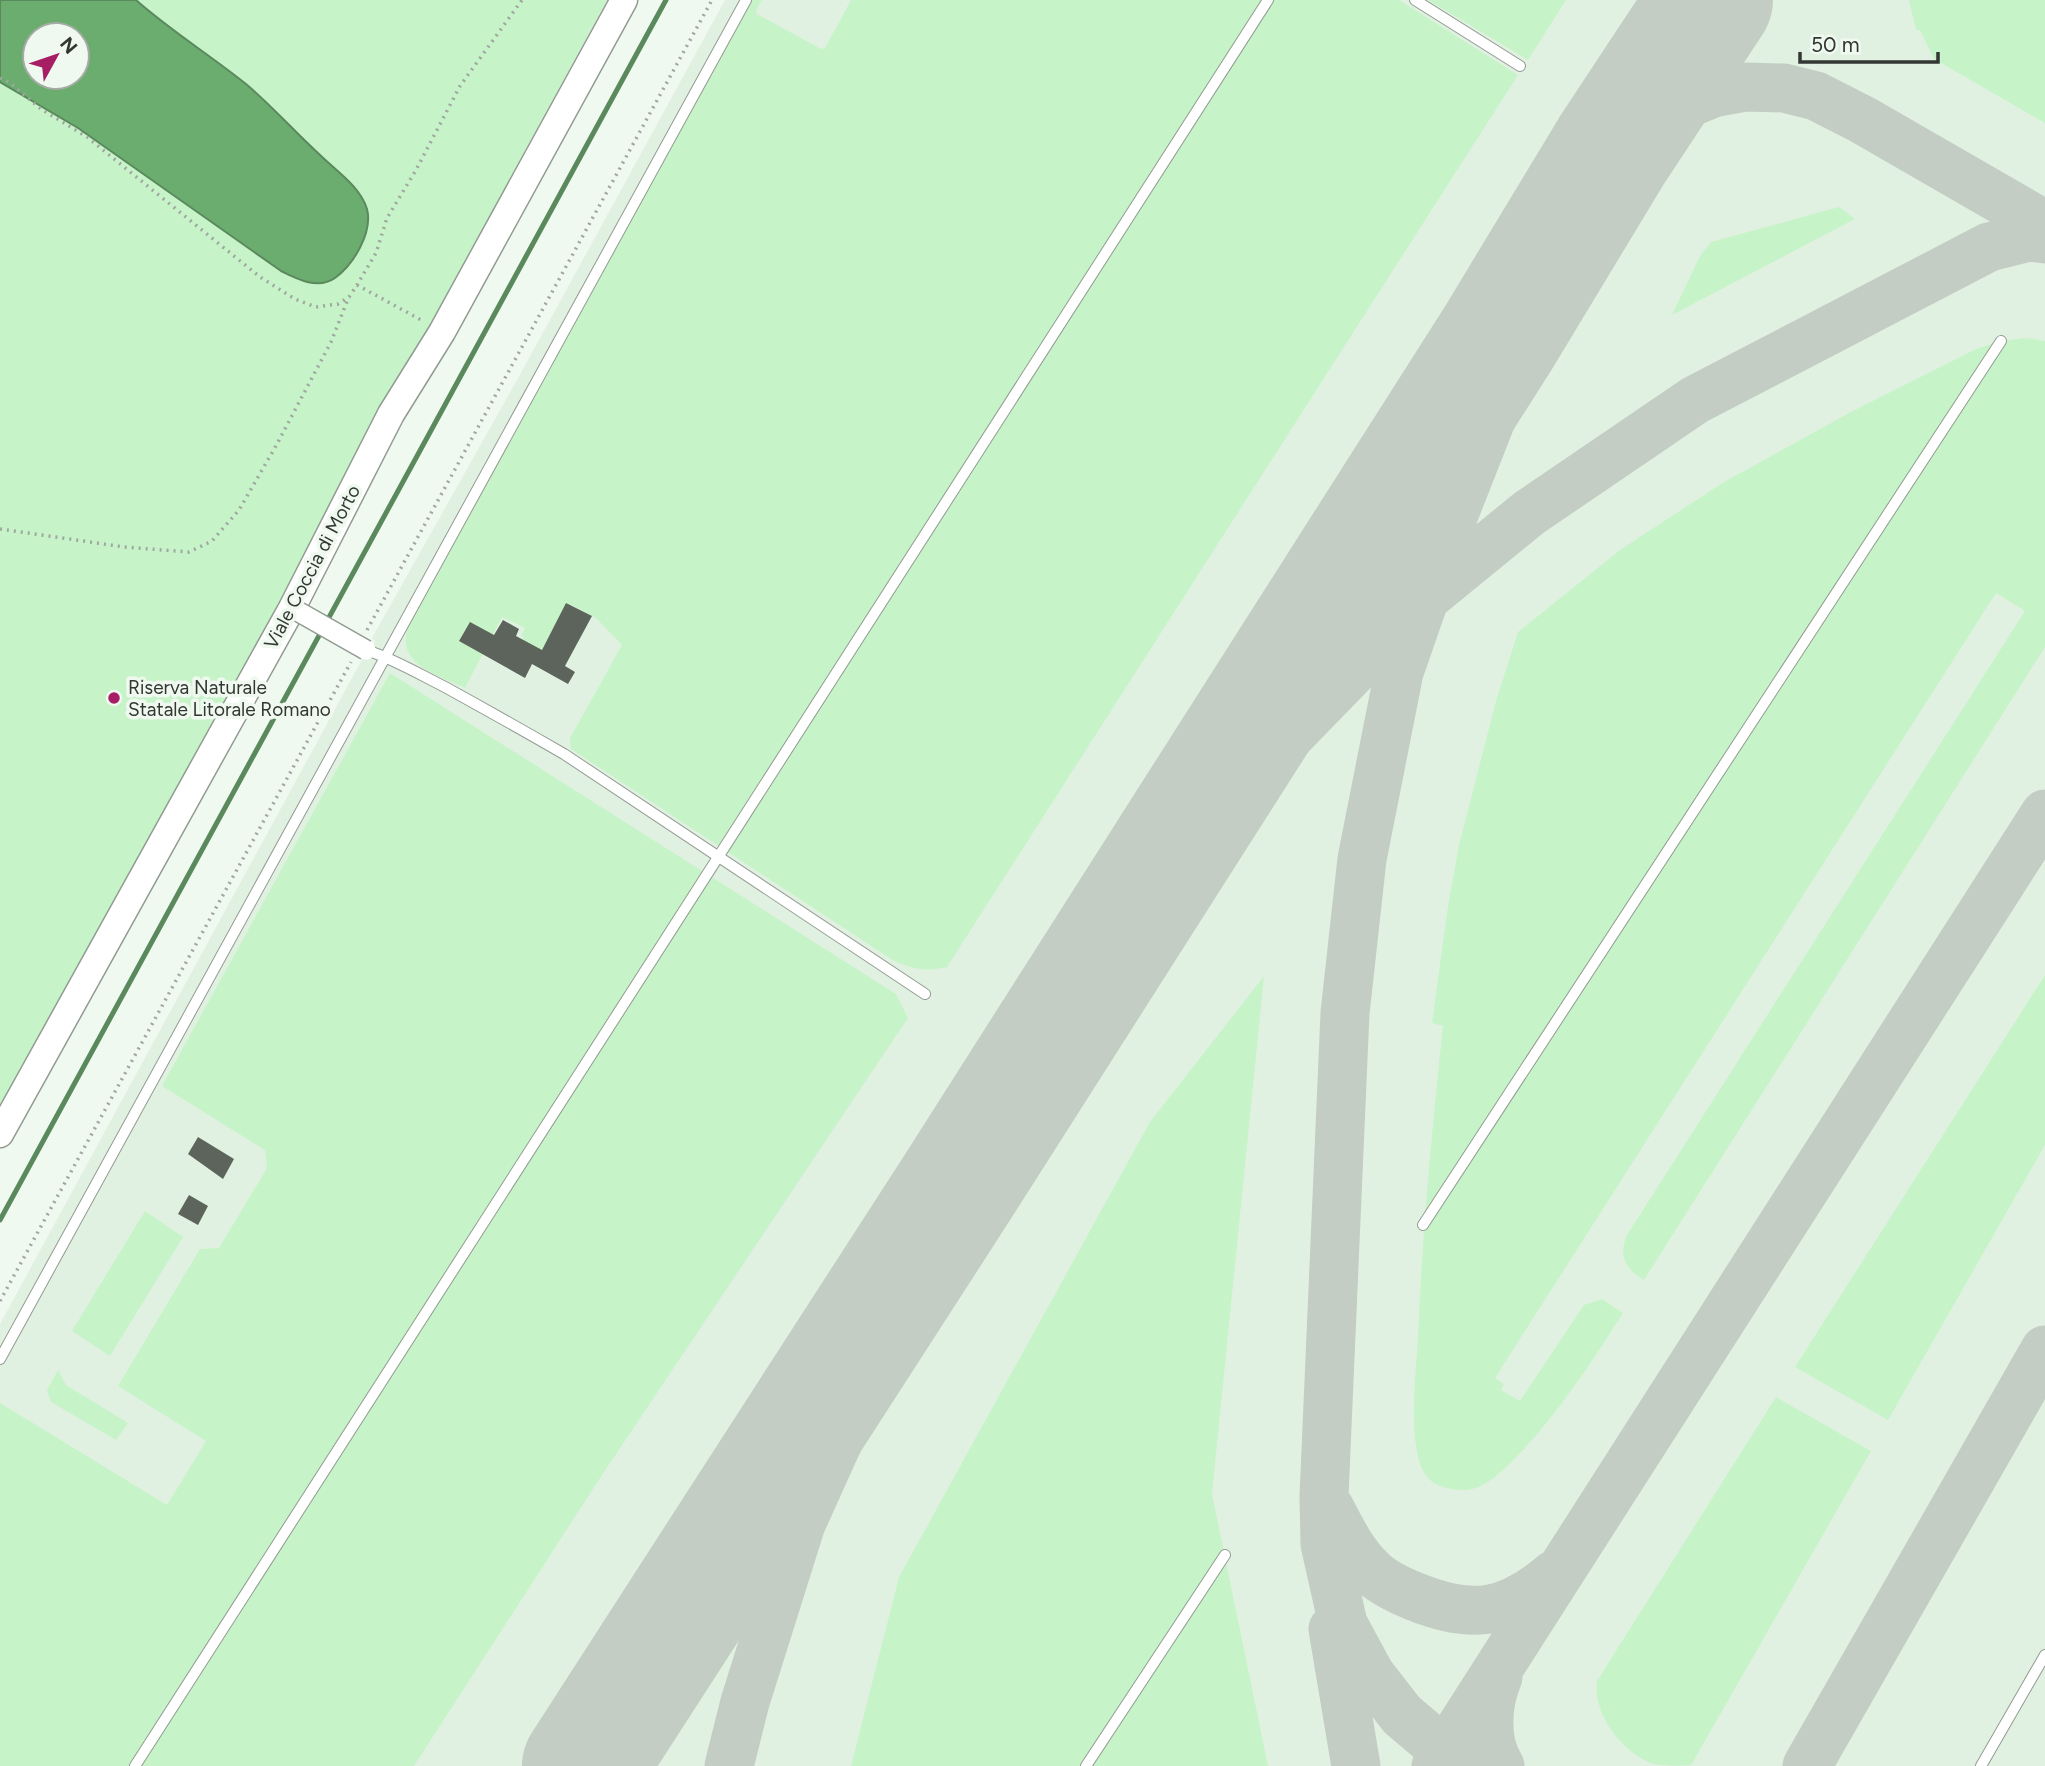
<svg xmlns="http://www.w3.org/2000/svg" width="2045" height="1766" viewBox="0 0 2045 1766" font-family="Figtree,sans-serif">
<rect width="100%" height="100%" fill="#eff9ef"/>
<path fill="#e1f1e1" d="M725 0H2045V1766H0V1324L365 654 370 651 375 642 372 638 517 380Z"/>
<path fill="#c7f3c8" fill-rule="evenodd" d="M0 0H607L0 1114ZM35 35H77V77H35Z
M751 0H762L756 11 757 14 821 49 825 48 851 0H1399L1518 75 947 967C927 972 909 969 891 959L571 749 570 738 622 645 596 618 572 605 547 653 522 640 524 637 521 636 525 628 502 617 465 688C438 675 393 664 409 625Z
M1428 0H1566L1528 60Z
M1909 0H2045V123L1934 59 1920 30H1916Z
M1839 207 1855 219 1672 315 1700 256 1711 242Z
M2026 338 2045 341V647L1644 1280C1625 1269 1618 1256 1627 1235L2025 611 1996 593 1495 1378 1504 1384 1501 1390 1520 1401 1584 1305 1602 1299 1623 1313C1592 1361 1562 1408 1523 1450 1511 1462 1498 1477 1483 1485 1473 1491 1458 1491 1447 1488 1438 1486 1430 1482 1425 1474 1407 1447 1416 1371 1418 1338 1422 1233 1432 1130 1443 1026L1432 1023 1448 906 1459 845 1496 701 1518 632 1620 550 1724 482 1851 412 1976 349 2001 341Z
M390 673 896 994 908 1018 600 1478 414 1766H0V1403L167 1505 206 1441 118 1386 200 1249 219 1248 267 1168 265 1150 162 1086Z
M2045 975V1145L1888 1420 1795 1367Z
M1264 976 1212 1494 1268 1766H851L899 1577 1150 1122Z
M145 1211 183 1237 110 1356 72 1331Z
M58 1370 66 1385 128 1423 116 1440 51 1402 47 1390Z
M1776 1397 1871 1451 1691 1765C1682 1766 1663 1766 1653 1764 1623 1753 1592 1714 1597 1681Z"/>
<path fill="#6bac6f" stroke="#5a895d" stroke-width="2" fill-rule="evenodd" d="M0 0H136C171 31 210 55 246 84 271 105 294 131 319 154 335 170 360 186 367 209 373 233 353 265 335 278 318 290 297 279 281 271L78 128 0 82ZM35 35H77V77H35Z"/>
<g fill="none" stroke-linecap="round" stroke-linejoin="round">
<path stroke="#5a895d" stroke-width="5" d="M0 1220 666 0"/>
<path stroke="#c4cdc4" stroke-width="49" d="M1636 138 1679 107 1713 93 1746 87 1784 88 1816 96 1863 120 2045 225
M1078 996 1280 746 1420 602 1529 513 1695 400 1989 247 2029 237 2045 239
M1329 1507C1341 1529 1351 1552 1370 1570 1381 1582 1401 1591 1416 1597 1473 1620 1508 1614 1555 1574
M1333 1629 1356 1766
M1498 1677C1487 1703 1484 1741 1500 1766
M729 1766 745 1702 801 1524 879 1351 957 1188
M1436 1766 2045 814
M1462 1766 1402 1715 1370 1674 1343 1624 1325 1544 1324 1496 1345 1013 1362 859 1399 672 1454 514 1500 397 1577 240 1698 20
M1807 1766 2045 1350"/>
<path stroke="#c4cdc4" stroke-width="124" d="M584 1766 957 1188 1499 337 1612 150 1711 0"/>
</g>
<path fill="#5c645c" d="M566 603 592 616 565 666 575 672 568 684 532 664 525 678 459 641 470 622 494 635 503 620 519 629 516 636 542 650Z
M198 1137 234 1159 223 1179 188 1154Z
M189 1195 208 1206 198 1225 178 1214Z"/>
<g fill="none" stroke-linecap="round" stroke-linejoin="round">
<g stroke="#929b92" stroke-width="12">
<path id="lane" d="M1415 0 1520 66
M366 650C394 659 419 674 445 687 485 709 524 731 564 754L925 994
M1423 1225 2001 341
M0 1359 746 0
M135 1766 1268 0
M1086 1766 1225 1555
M1981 1766 2045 1655"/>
</g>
<g stroke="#929b92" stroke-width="29">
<path id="secondary" d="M0 1134 292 608 391 414 442 332 624 0"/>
</g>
<path stroke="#a0a7a0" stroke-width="3.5" stroke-dasharray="2 5" stroke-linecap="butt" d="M0 78 10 83 41 109 87 137 260 277 295 299 316 307 338 304 349 297 357 285 376 253 387 218 416 170 460 86 522 0
M357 285 423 321
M0 529 124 547 189 552 212 541 239 510 277 444 331 342 348 299
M367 630 712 0
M0 1301 351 662"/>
<use href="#lane" stroke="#fff" stroke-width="10"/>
<use href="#secondary" stroke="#fff" stroke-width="26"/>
<g stroke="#929b92" stroke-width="22" stroke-linecap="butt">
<path id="street-bridge" d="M292 608 366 650"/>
</g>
<use href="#street-bridge" stroke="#fff" stroke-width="19"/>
</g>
<circle fill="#a81e64" stroke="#eff9ef" stroke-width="2.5" cx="114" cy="698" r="7"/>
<g text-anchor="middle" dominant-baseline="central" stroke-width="7" stroke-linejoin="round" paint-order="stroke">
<g font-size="19" fill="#333733" stroke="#eff9ef">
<text transform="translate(312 567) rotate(-62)">Viale Coccia di Morto</text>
</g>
<g font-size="19" fill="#333733" stroke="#eff9ef" text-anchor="start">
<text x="128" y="687">Riserva Naturale<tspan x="128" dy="22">Statale Litorale Romano</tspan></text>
</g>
</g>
<g transform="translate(56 56) rotate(50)"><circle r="33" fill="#eff9ef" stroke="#a4aba4" stroke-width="2"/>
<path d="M0-5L12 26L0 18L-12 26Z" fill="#a81e64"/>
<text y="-10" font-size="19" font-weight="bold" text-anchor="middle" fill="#333733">N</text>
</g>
<path d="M1800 52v10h138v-10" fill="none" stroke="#333733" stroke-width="3.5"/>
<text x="1811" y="52" font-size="21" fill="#333733" stroke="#eff9ef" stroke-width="5" paint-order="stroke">50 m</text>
</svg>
